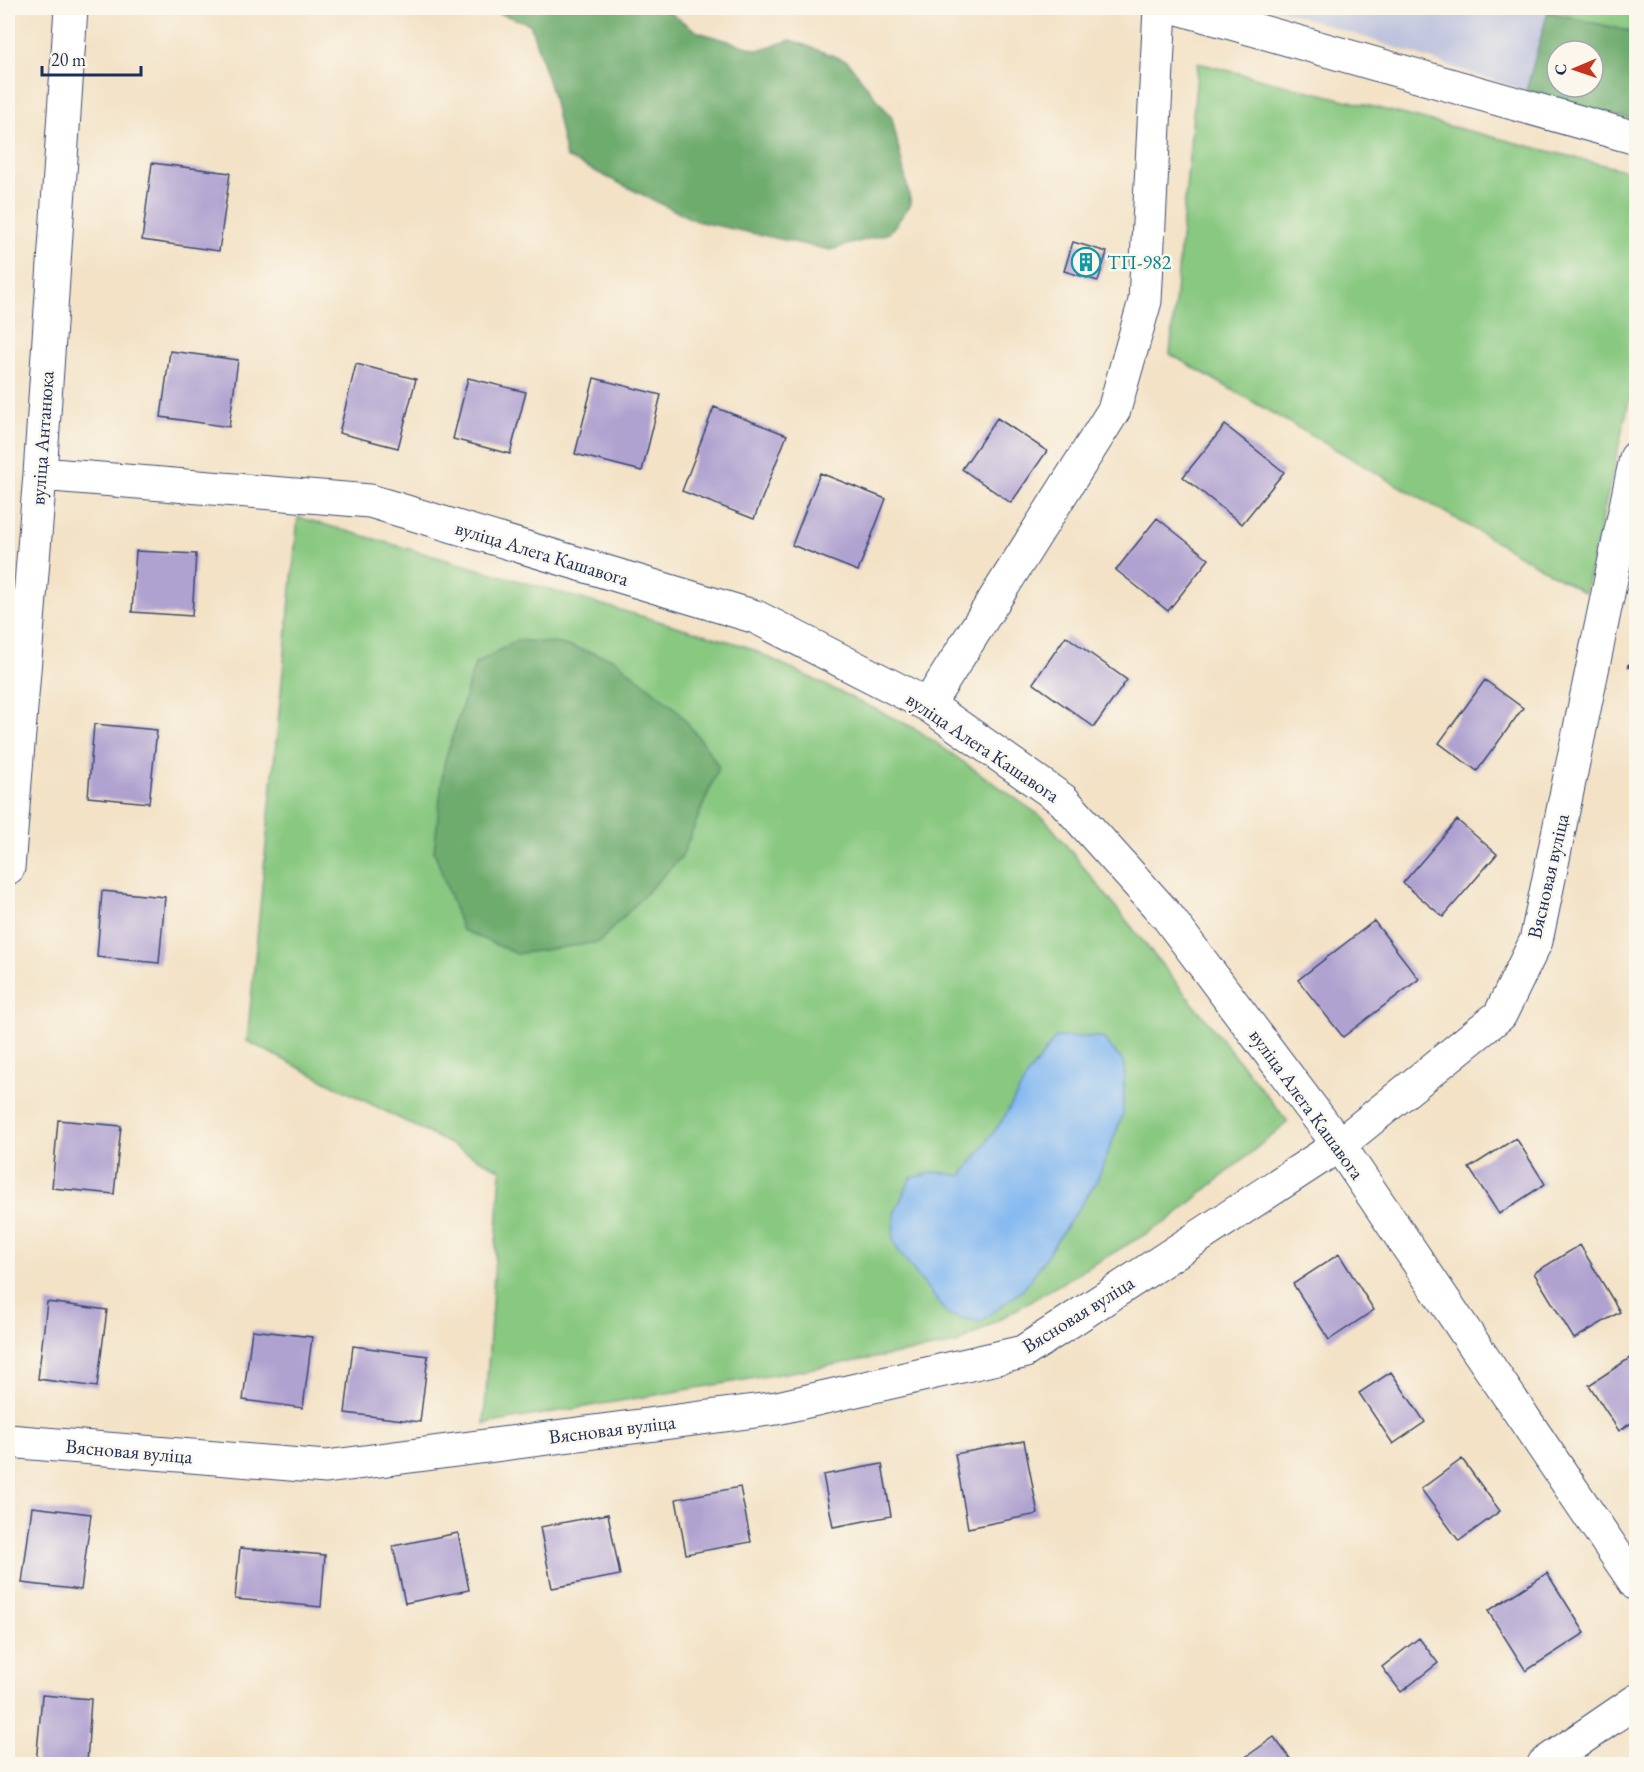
<svg xmlns="http://www.w3.org/2000/svg" width="1644" height="1772" viewBox="0 0 1644 1772" font-family="'EB Garamond',serif">
<rect width="100%" height="100%" fill="#fbf7ec"/>
<filter id="ink" filterUnits="userSpaceOnUse"><feTurbulence type="fractalNoise" baseFrequency=".0167" numOctaves="2"/><feDisplacementMap in="SourceGraphic" scale="12" xChannelSelector="R" yChannelSelector="G"/><feConvolveMatrix kernelMatrix="1 2 1 2 8 2 1 2 1" color-interpolation-filters="sRGB"/></filter>
<filter id="wash" filterUnits="userSpaceOnUse"><feTurbulence type="fractalNoise" baseFrequency=".008" numOctaves="4" result="noise"/><feDisplacementMap in="SourceGraphic" scale="24" xChannelSelector="R" yChannelSelector="G"/><feGaussianBlur stdDeviation="1.35" result="paint"/><feColorMatrix in="noise" values="0 0 0 0 0 0 0 0 0 0 0 0 0 0 0 0 0 1.4 0 .05"/><feComposite in="paint" operator="in"/></filter>
<g filter="url(#wash)">
<rect width="100%" height="100%" fill="#f3e2c6"/>
<path fill="#bec3dd" d="M1276 8H1549L1526 91Z"/>
<path fill="#88c880" stroke="#527c6f" stroke-width="1.5" d="M1549 8H1636V33L1548 12Z
M1198 63 1636 173V371L1585 593 1170 354Z
M298 517 745 646 916 729 1045 819 1288 1122 1168 1221 957 1344 484 1424 501 1170 247 1041Z"/>
<path fill="#6eac6e" stroke="#446e66" stroke-width="1.5" fill-rule="evenodd" d="M491 8H663L698 32 758 50 791 40 847 61 892 118 911 204 889 233 830 250 696 221 566 157 552 93 530 24 492 11Z
M1548 12 1636 33V121L1526 91ZM1557 51H1593V87H1557Z
M517 640 561 644 614 659 676 709 704 744 719 767 682 856 599 942 517 954 462 930 434 851 444 764 475 664Z"/>
<path fill="#82b7f0" stroke="#4e73a7" stroke-width="1.5" d="M1056 1037H1102L1125 1064 1123 1114 1096 1183 1024 1289 980 1322 948 1315 899 1252 893 1239 894 1214 911 1178 937 1172 962 1176 1003 1119 1029 1073Z"/>
<g id="blocks">
<path fill="#b0a2d0" d="M918 8H937L935 14Z
M152 163 230 173 219 251 142 240Z
M1073 242 1107 252 1098 281 1064 271Z
M170 351 238 360 229 427 161 417Z
M356 364 416 379 398 448 339 433Z
M468 378 526 392 510 454 453 439Z
M594 378 661 395 642 471 575 454Z
M714 407 787 435 754 519 682 491Z
M997 418 1047 451 1011 503 962 469Z
M1225 425 1284 472 1242 524 1183 477Z
M820 473 886 499 858 571 792 545Z
M1157 518 1209 559 1168 611 1116 570Z
M136 551 196 554 192 616 132 612Z
M1066 636 1127 680 1094 727 1033 683Z
M1485 680 1523 708 1477 771 1439 743Z
M94 724 157 730 149 803 88 797Z
M1457 820 1497 854 1443 917 1403 883Z
M102 891 165 897 159 963 97 957Z
M1374 921 1419 979 1343 1037 1298 980Z
M58 1120 121 1126 114 1194 52 1188Z
M1516 1138 1545 1184 1499 1214 1469 1168Z
M1580 1245 1620 1312 1574 1339 1534 1273Z
M1339 1254 1374 1310 1329 1340 1293 1284Z
M47 1302 107 1310 97 1387 38 1379Z
M252 1330 312 1337 303 1408 243 1400Z
M353 1346 428 1356 420 1422 345 1413Z
M1636 1354V1420L1619 1431 1589 1385Z
M1391 1372 1425 1422 1393 1444 1359 1393Z
M1024 1441 1038 1514 968 1528 955 1454Z
M1462 1459 1500 1511 1459 1541 1421 1489Z
M882 1464 891 1516 833 1527 823 1475Z
M740 1487 751 1542 686 1554 676 1499Z
M32 1507 91 1514 81 1590 22 1583Z
M608 1514 620 1575 552 1588 540 1527Z
M458 1533 469 1590 405 1603 393 1546Z
M240 1548 325 1555 321 1607 235 1599Z
M1547 1573 1585 1633 1526 1671 1488 1611Z
M1419 1638 1438 1663 1401 1692 1382 1667Z
M42 1695 91 1699 87 1764H36Z
M1274 1737 1294 1764H1236Z"/>
</g>
</g>
<g filter="url(#ink)">
<use href="#blocks" fill-opacity="0" stroke="#3b4a6e" stroke-width="1.5"/>
<g fill="none" stroke-linecap="round" stroke-linejoin="round">
<g stroke="#3b4a6e" stroke-width="35">
<path id="minor" d="M1178 8 1636 138
M40 474 370 501 756 617 928 705 1063 800 1168 917 1339 1145 1636 1584
M928 705 1114 410 1145 301 1160 8
M8 868 40 474 71 8
M8 1441 326 1467 777 1408 1023 1352 1339 1145 1500 1015 1536 941 1636 458
M1544 1764 1636 1701"/>
</g>
<path stroke="#3b4a6e" stroke-width="4" stroke-dasharray="4.5 4.5" stroke-linecap="butt" d="M1628 664 1636 675"/>
<use href="#minor" stroke="#fff" stroke-width="33"/>
</g>
</g>
<defs>
<g id="building-ring" transform="scale(1.5)"><circle r="9.5" fill="#fbf7ec" stroke="#0f9aa8" stroke-width="1.5"/><path d="M-4-6H4V6H1V3H-1V6H-4ZM-2.5-4.3h1.7v1.8h-1.7ZM.8-4.3h1.7v1.8H.8ZM-2.5-1h1.7V.8h-1.7ZM.8-1h1.7V.8H.8Z" fill="#0f9aa8"/></g>
</defs>
<g fill-rule="evenodd">
<use href="#building-ring" x="1086" y="262"/>
</g>
<g text-anchor="middle" dominant-baseline="central" stroke-width="5" stroke-linejoin="round" paint-order="stroke">
<g font-size="20" fill="#0d838f" stroke="#fbf7ec" text-anchor="start">
<text x="1107" y="262">ТП-982</text>
</g>
<g font-size="20" fill="#1b2f5e" stroke="#fbf7ec">
<text transform="translate(42 438) rotate(-86)">вуліца Антанюка</text>
<text transform="translate(542 553) rotate(17)">вуліца Алега Кашавога</text>
<text transform="translate(983 747) rotate(34)">вуліца Алега Кашавога</text>
<text transform="translate(1548 876) rotate(-77)">Вясновая вуліца</text>
<text transform="translate(1307 1104) rotate(54)">вуліца Алега Кашавога</text>
<text transform="translate(1078 1314) rotate(-32)">Вясновая вуліца</text>
<text transform="translate(612 1429) rotate(-7)">Вясновая вуліца</text>
<text transform="translate(129 1451) rotate(5)">Вясновая вуліца</text>
</g>
</g>
<rect width="1644" height="1772" fill="none" stroke="#fbf7ec" stroke-width="30"/>
<g transform="translate(1575 69) rotate(268)"><circle r="28" fill="#fbf7ec" stroke="#a1a7b3" stroke-width="1.5"/>
<path d="M0-4.5L10 22L0 15L-10 22Z" fill="#c8321e"/>
<text y="-9" font-size="16" font-weight="bold" text-anchor="middle" fill="#1b2f5e">С</text>
</g>
<path d="M42 66v9h99v-9" fill="none" stroke="#1b2f5e" stroke-width="3"/>
<text x="51" y="66" font-size="18" fill="#1b2f5e" stroke="#fbf7ec" stroke-width="4.5" paint-order="stroke">20 m</text>
</svg>
